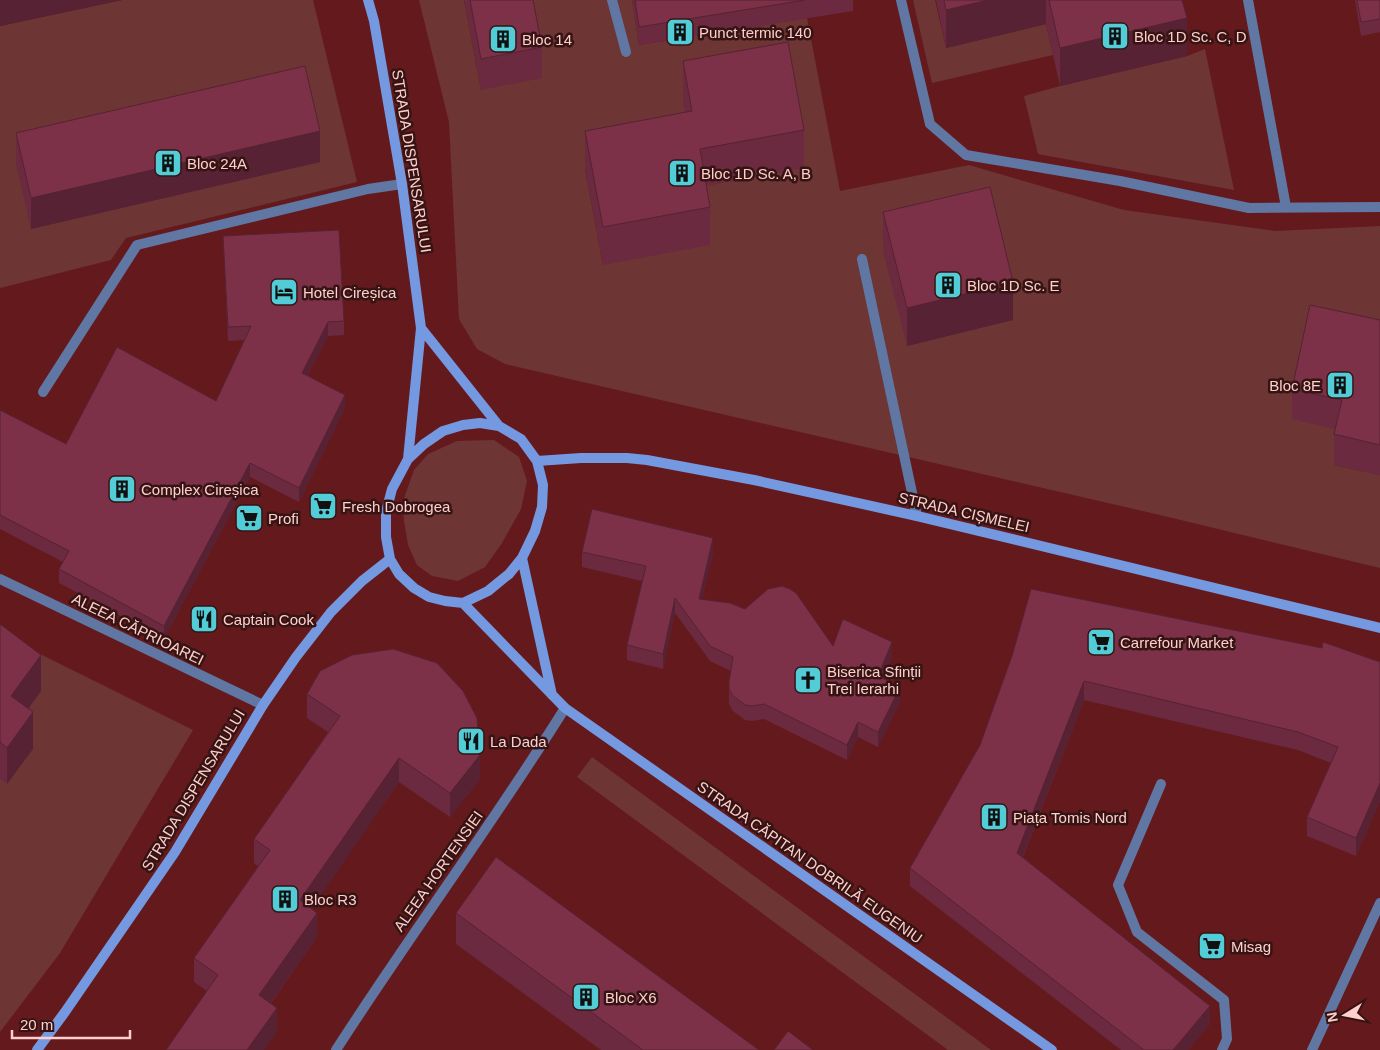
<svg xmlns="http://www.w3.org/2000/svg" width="1380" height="1050" viewBox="0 0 1380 1050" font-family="Arial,sans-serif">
<rect width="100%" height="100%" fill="#641a1d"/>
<path fill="#6d3534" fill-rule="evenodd" d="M122 0H313L357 182 126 238 111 260 0 288V26Z
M419 0H464L481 90 528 0H632L639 45 807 18 840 191 969 165 1124 210 1275 231 1380 226V351L1342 430 1334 465 1380 475V568L1160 515 505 364 477 349 459 319 449 122ZM692 150 603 265 585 169Z
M913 0H935L946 48 1046 24 1053 55 932 83Z
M1205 49 1234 190 1038 154 1024 96 1060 86 1187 56Z
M494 440 519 457 527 481 521 509 502 543 485 567 458 581 432 576 417 565 408 545 404 521 403 501 414 470 428 454 457 441Z
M0 634 193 730 60 953 0 1032V778L7 783 33 749Z
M592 757 991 1050H948L577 777Z"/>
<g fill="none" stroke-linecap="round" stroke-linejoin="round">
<path stroke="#6077a4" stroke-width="10" d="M612 0 626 52
M901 0 930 124 966 155 1120 181 1249 208
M1248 0 1286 207
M862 259 917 516
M43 392 137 245 368 189 402 184
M1161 784 1118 885 1137 932 1224 1000 1227 1039 1222 1050
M1312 1050 1380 903"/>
<path stroke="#6077a4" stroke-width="10" d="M1249 208 1380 207
M0 579 263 705
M336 1050C410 935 492 825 565 708"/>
<path stroke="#7499e0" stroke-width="10" d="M368 0 374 21 402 184 421 328 408 459
M421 328 499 426
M480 423 499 426 521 439 537 461 543 485 542 507 535 531 522 558 509 574 488 591 463 603 445 601 429 597 414 588 399 574 390 559 386 537V512L392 489 408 459 424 444 443 431 463 425Z
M537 461 581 458H627L647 460 754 480 917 516 1380 628
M522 558 552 695
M463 603 565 708 1052 1050
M37 1050 65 1012 175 852 263 705 296 657 331 612 362 581 390 559"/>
</g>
<path fill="#6b2a3f" d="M464 0H533L542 47V78L481 90Z
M632 0H853V11L639 45Z
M936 0H1182L1187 56 1060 86 1046 24 946 48Z
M1355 0H1380V32L1361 36Z
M683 61 804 130V168L706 186 710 207V245L603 265 585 169V131L685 113 683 100Z
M16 133 320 162 31 229 16 164Z
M883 212 1013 320 907 346 883 251Z
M223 236 344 321V335L328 336 308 375 345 408 299 502 250 477 164 639 59 583V569L63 562 0 529V410L66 444 216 401 244 340 228 341Z
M1380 320V475L1334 465V434L1335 429 1292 419V389Z
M582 552 713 553 702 599 833 646 892 657 883 679 900 702 878 747 858 737 847 760 764 719 752 721 745 720 733 711 729 704V682L731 671 710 661 675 613 663 669 627 660V645L642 581 582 567Z
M0 624 41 691 28 709 33 748 7 784 0 778Z
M1012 656 1380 662V801L1356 856 1307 836V817L1331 763 1298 750 1084 700 1023 857 1210 1024 1188 1050H1121L910 886V868L980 745Z
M307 694 480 779 450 817 399 782 311 908 317 937 271 1003 277 1032 207 991 194 982V958L258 866 254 863V839L328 732 307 718Z
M456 913 759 1050H601L456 944Z"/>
<path fill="#572233" d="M0 0H122L0 26Z
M988 0H1046V24L946 48V10Z
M1187 18V56L1060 86V48Z
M320 131V162L31 229V198Z
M1013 282V320L907 346V308Z
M328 322V336L302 386V373Z
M345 395V408L299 502V488Z
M250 463V477L164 639V626Z
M713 538V553L699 614V599Z
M675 598V613L663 669V654Z
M892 642V657L878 691V676Z
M41 655V691L11 732V696Z
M1084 681V700L1017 871V853Z
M900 687V702L878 747V732Z
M33 712V748L7 784V748Z
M858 722V737L847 760V745Z
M480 755V779L450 817V793Z
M399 758V782L300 925V900Z
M1380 783V801L1356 856V838Z
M317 913V937L259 1019V995Z
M1210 1006V1024L1188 1050H1173Z
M277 1008V1032L264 1050H247Z"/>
<path fill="#7c3149" stroke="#572233" d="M470 0H533L542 47 481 59Z
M635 0H805L639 27Z
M944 0H988L946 10Z
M1049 0H1182L1187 18 1060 48Z
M1357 0H1380V19L1361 22Z
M788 42 804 130 700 149 710 207 603 227 585 131 692 111 683 61Z
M305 66 320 131 31 198 16 133Z
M990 187 1013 282 907 308 883 212Z
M339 230 344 321 328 322 302 373 345 395 299 488 250 463 164 626 59 569 69 551 0 515V410L66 444 117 347 216 401 251 326 228 327 223 236Z
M1310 305 1380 320V445L1334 434 1342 400 1292 389Z
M592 509 713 538 699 599 730 603 745 609 768 589 782 586 790 589 796 593 833 646 843 619 892 642 878 676 900 687 878 732 858 722 847 745 764 704 752 706 745 705 733 696 729 689V682L733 657 710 646 675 598 663 654 627 645 646 566 582 552Z
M1031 589 1322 648 1323 642 1380 662V783L1356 838 1307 817 1338 747 1298 732 1084 681 1017 853 1210 1006 1173 1050H1144L910 868 980 745 1012 656Z
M0 624 41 655 11 696 33 712 7 748 0 742Z
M393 649 437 663 463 691 477 718 480 755 450 793 399 758 300 900 317 913 259 995 277 1008 247 1050H166L218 975 194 958 270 850 254 839 340 716 307 694 320 671 352 655Z
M496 857 759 1050H643L456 913Z
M788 1031 813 1050H774Z"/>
<defs>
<g id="building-square" transform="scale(1.4375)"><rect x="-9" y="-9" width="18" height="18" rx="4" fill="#52ccd6" stroke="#351413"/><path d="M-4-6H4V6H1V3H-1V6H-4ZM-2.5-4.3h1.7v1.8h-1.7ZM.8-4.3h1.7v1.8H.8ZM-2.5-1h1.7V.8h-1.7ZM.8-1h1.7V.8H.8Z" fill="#111"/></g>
<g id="hotel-square" transform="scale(1.4375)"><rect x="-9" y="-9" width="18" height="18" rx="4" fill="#52ccd6" stroke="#351413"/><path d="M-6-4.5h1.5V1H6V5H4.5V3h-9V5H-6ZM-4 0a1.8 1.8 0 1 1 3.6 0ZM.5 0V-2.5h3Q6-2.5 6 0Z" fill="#111"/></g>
<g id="supermarket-square" transform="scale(1.4375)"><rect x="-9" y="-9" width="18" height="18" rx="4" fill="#52ccd6" stroke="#351413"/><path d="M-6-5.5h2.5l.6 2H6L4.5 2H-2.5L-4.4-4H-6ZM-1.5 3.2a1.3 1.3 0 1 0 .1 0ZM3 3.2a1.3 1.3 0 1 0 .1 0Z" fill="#111"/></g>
<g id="restaurant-square" transform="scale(1.4375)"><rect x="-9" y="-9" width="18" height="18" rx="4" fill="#52ccd6" stroke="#351413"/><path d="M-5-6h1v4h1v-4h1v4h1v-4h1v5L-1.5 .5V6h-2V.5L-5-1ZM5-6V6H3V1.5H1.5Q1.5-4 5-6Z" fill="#111"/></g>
<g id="church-square" transform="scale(1.4375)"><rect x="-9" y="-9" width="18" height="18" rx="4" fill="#52ccd6" stroke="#351413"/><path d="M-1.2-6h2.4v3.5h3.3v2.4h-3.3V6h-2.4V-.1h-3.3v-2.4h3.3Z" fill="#111"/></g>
</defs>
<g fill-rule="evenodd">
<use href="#building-square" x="680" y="32"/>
<use href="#building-square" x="1115" y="36"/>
<use href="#building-square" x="503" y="39"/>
<use href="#building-square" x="168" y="163"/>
<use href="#building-square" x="682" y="173"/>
<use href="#building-square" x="948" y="285"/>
<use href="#hotel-square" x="284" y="292"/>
<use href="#building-square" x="1340" y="385"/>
<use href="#building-square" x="122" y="489"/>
<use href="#supermarket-square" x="323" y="506"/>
<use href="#supermarket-square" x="249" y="518"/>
<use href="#restaurant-square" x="204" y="619"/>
<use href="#supermarket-square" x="1101" y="642"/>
<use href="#church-square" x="808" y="680"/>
<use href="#restaurant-square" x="471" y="741"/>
<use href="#building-square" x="994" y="817"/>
<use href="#building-square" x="285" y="899"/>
<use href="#supermarket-square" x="1212" y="946"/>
<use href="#building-square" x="586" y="997"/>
</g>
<g text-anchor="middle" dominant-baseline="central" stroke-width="5" stroke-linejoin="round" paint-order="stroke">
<g font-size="15" fill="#fecfcc" stroke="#351413" text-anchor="start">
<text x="699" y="32">Punct termic 140</text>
<text x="1134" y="36">Bloc 1D Sc. C, D</text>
<text x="522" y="39">Bloc 14</text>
<text x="187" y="163">Bloc 24A</text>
<text x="701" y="173">Bloc 1D Sc. A, B</text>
<text x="967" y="285">Bloc 1D Sc. E</text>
<text x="303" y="292">Hotel Cireșica</text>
<text x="1321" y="385" text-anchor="end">Bloc 8E</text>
<text x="141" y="489">Complex Cireșica</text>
<text x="342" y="506">Fresh Dobrogea</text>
<text x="268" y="518">Profi</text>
<text x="223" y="619">Captain Cook</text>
<text x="1120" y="642">Carrefour Market</text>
<text x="827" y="671">Biserica Sfinții<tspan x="827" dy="17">Trei Ierarhi</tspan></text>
<text x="490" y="741">La Dada</text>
<text x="1013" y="817">Piața Tomis Nord</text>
<text x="304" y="899">Bloc R3</text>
<text x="1231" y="946">Misag</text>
<text x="605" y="997">Bloc X6</text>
</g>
<g font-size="15" fill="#fecfcc" stroke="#351413">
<text transform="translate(412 161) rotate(81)">STRADA DISPENSARULUI</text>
<text transform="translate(964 512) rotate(13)">STRADA CIȘMELEI</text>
<text transform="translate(138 629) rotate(26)">ALEEA CĂPRIOAREI</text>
<text transform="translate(193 790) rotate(-59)">STRADA DISPENSARULUI</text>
<text transform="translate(810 862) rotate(35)">STRADA CĂPITAN DOBRILĂ EUGENIU</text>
<text transform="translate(438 871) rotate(-55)">ALEEA HORTENSIEI</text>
</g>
</g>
<g transform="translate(1345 1015) rotate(260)" stroke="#351413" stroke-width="4" paint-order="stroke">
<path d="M0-4L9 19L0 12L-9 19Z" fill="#fecfcc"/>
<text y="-8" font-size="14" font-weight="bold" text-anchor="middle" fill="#fecfcc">N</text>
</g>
<path d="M12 1030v8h118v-8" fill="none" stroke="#fecfcc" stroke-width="2.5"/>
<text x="20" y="1030" font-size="15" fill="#fecfcc" stroke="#351413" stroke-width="4" paint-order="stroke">20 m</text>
</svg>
